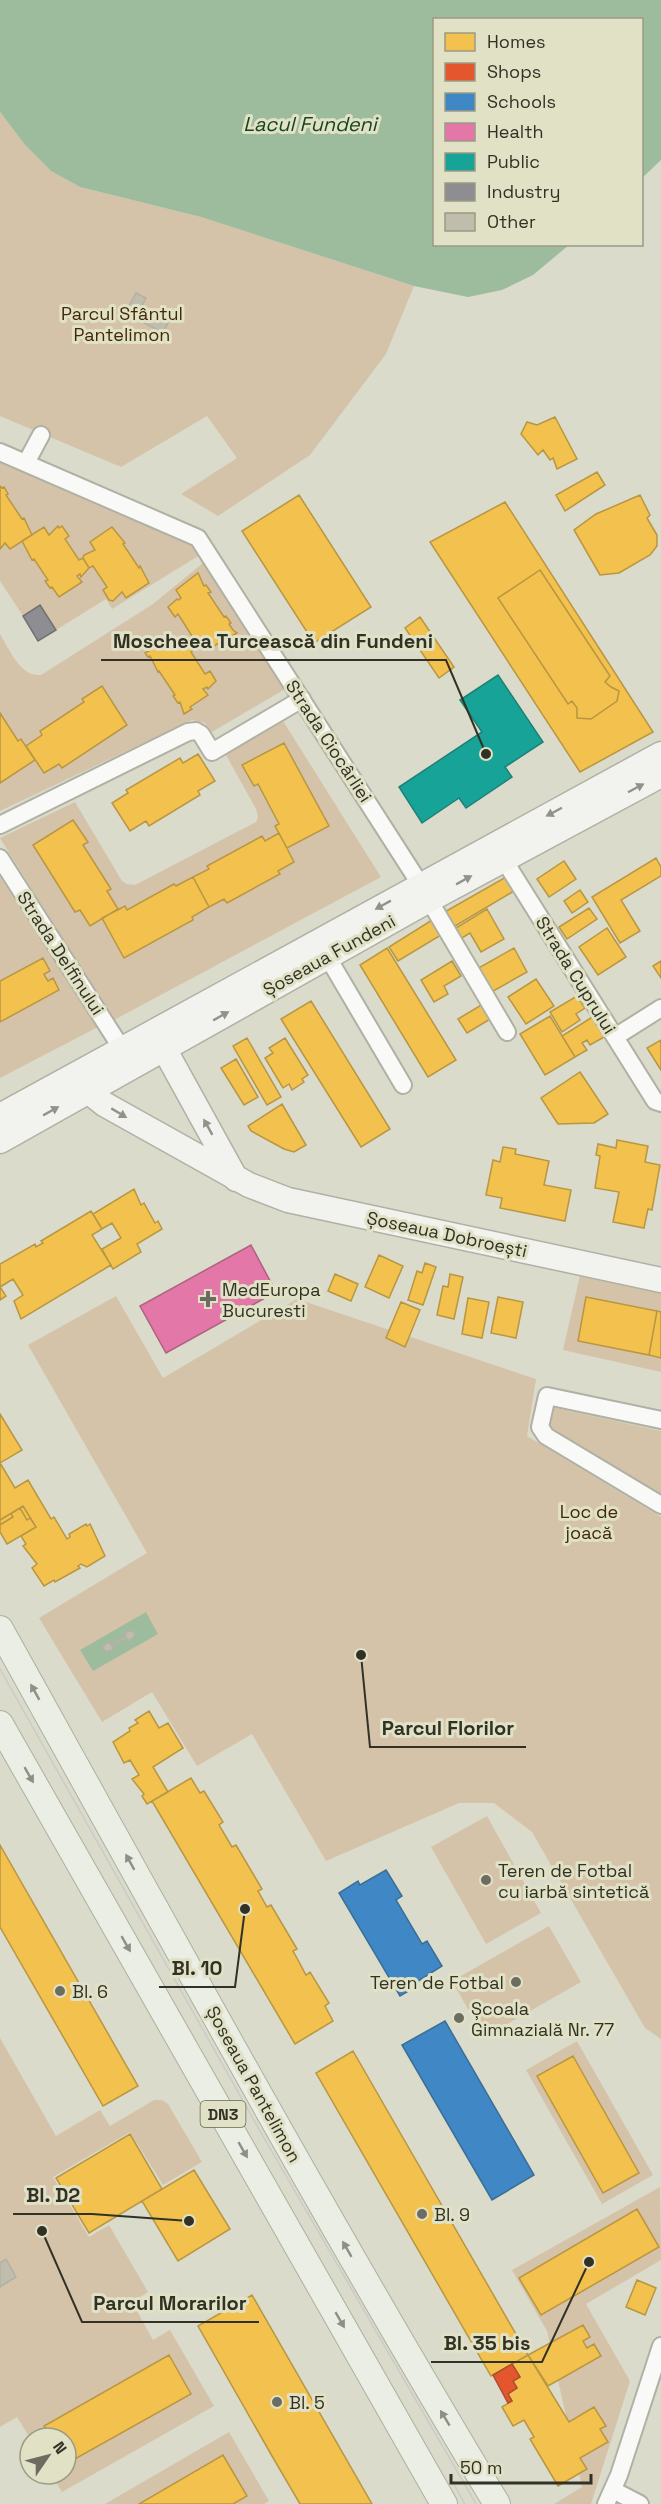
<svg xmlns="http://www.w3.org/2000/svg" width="661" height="2504" viewBox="0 0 661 2504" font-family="'Space Grotesk',sans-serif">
<rect width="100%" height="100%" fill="#dadbcb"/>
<path fill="#d5c3a9" d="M0 112 26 146 51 171 80 187 201 217 414 286 386 354 310 455 218 516 181 494 237 458 207 416 121 467 0 416Z
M0 461 191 543 200 555 112 609 106 599 56 630 40 605 23 616 0 581Z
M203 563 285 689 212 732 205 723 192 720 0 811V634C10 650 20 677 41 675L153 604Z
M283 721 381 877 114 1020 0 838 75 802 122 881 127 884 135 885 256 822 258 817 256 809 226 755Z
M0 877 98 1027 0 1078Z
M581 1271 661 1288V1372L563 1350Z
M116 1296 163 1378 297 1299 536 1379 527 1436 661 1517V2039L645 2028 532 1832 494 1803H459L326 1861 252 1734 197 1766 152 1692 102 1722 39 1618 147 1553 28 1345Z
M551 1407 661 1431V1495L547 1428Z
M487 1816 541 1913 486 1944 431 1847Z
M549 1926 581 1982 484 2037 452 1981Z
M0 2038 56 2136 100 2110 110 2126 154 2100H162L168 2104 202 2162 163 2185 130 2132 53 2177 89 2237 109 2225 148 2292 132 2302 153 2340 170 2330 214 2406 62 2492 51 2474H66V2438H30L17 2417 0 2427Z
M577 2041 653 2175 602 2204 526 2070Z
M660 2187 661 2260 586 2304 630 2381 591 2504H554L582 2487 547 2331 512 2270Z
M229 2432 269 2501 264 2504H105Z"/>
<path fill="#9dbc9d" d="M0 0H661V160L642 178V20H434V244L569 245 533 275 502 290 468 297 414 286 201 217 80 187 51 171 26 146 0 112Z
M146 1612 158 1634 93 1671 80 1650Z"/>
<path fill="#f2c14e" stroke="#b89642" stroke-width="1.5" d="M555 417 577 459 557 469 553 458 550 460 543 450 538 455 521 434 527 422 537 425Z
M597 472 605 485 565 511 556 495Z
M0 486 2 488 4 487 8 494 6 495 22 519 24 518 32 535 10 549 5 543 0 549Z
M299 495 371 607 314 643 242 531Z
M640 495 650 515 647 518 657 535V546L650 555 619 573 600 575 574 530 596 514Z
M505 502 653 732 580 772 430 542Z
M58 526 59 528 62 526 69 536 65 539 79 560 83 558 89 568 81 577 80 574 77 576 82 582 59 597 52 587 50 588 45 581 48 580 34 559 32 560 22 541 44 527 49 535Z
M112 527 125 543 123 544 139 568 140 566 149 583 126 598 122 592 113 601 109 600 103 590 107 587 93 566 89 568 83 558 84 555 95 550 90 542Z
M540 570 610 676 605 682 611 687 619 691 617 701 591 719 577 718V708L572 701 568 704 498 598Z
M198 573 204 586 206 585 211 592 208 593 224 617 226 616 231 623 229 624 233 630 237 633 212 647 207 641 198 649H195L188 639 192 636 178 614 175 617 168 607 177 599 178 600 181 598 176 590Z
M420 617 454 667 439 678 405 628Z
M170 639 175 647 188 639 195 649 191 652 205 674 210 671 216 681 208 689 207 687 203 689 208 695 190 707 192 709 184 714 180 702 178 703 173 696 175 695 159 671 158 672 150 656 148 657 145 653Z
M102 686 127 725 62 768 59 764 44 773 26 746 42 735 40 731 84 702 82 699Z
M0 713 18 741 21 739 35 760 0 783Z
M284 743 329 826 287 848 275 826 279 824 258 784 254 786 242 765Z
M198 754 215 781 198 791 200 795 149 826 146 821 130 831 112 803 128 793 126 790 180 758 183 763Z
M73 820 88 842 83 845 111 889 107 891 118 909 90 926 80 910 75 912 33 845Z
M279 833 294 862 278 871 280 874 227 903 224 899 209 907 193 877 209 869 207 866 262 836 265 841Z
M656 858 661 867V876L621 900 640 931 620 943 592 897Z
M564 861 576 879 549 897 537 879Z
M193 877 209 907 192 917 193 920 124 958 102 918 125 906 127 910 174 884 176 886Z
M506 877 514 891 450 929 441 914Z
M580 890 588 902 572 913 564 901Z
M589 908 597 919 567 939 559 927Z
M487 909 504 939 481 952 470 933 457 941 451 931Z
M432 920 441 935 398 961 389 947Z
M607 928 626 957 598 975 579 947Z
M387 948 456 1060 428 1077 360 965Z
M514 948 527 972 488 994 475 970Z
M43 958 50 971 44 974 46 978 48 981 53 978 59 990 0 1022V981Z
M452 961 461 976 444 986 448 994 434 1002 421 980Z
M661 961V978L653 966Z
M536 979 554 1006 526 1024 508 997Z
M577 996 585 1008 576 1014 580 1020 562 1032 550 1012Z
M311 1001 390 1129 361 1147 281 1019Z
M483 1004 492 1018 467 1033 458 1019Z
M550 1016 575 1057 545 1075 520 1034Z
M594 1016 606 1036 590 1045 587 1040 582 1043 587 1050 575 1057 562 1036Z
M247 1038 281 1097 267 1105 233 1046Z
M285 1038 308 1075 302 1079 304 1082 292 1090 289 1084 283 1088 265 1058 273 1053 269 1048Z
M661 1040V1070L647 1048Z
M236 1059 258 1097 244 1105 221 1068Z
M580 1072 608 1114 594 1123 558 1124 541 1098Z
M282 1104 306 1145 294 1152 284 1149 251 1131 248 1126Z
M617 1140 648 1146 645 1162 660 1165 652 1210 648 1209 644 1228 613 1222 619 1192 595 1188 600 1156 596 1155 598 1144 616 1148Z
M503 1147 516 1149 515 1154 549 1161 544 1185 571 1190 565 1221 500 1208 502 1198 486 1195 493 1160 500 1162Z
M134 1189 141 1205 144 1203 155 1223 158 1221 162 1229 137 1244 141 1252 113 1269 102 1249 121 1238 112 1223 102 1229 93 1214Z
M91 1211 102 1229 92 1235 111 1265 21 1319 14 1301 23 1295 13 1279 0 1287V1264L35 1244 36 1247 43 1243 41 1241Z
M379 1255 403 1266 389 1298 365 1287Z
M425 1263 436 1267 423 1305 408 1300 417 1271 422 1273Z
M335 1274 358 1284 351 1301 328 1291Z
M450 1274 463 1277 454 1319 437 1315 443 1286 448 1287Z
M0 1287 6 1296 0 1300Z
M498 1297 523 1302 516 1338 491 1333Z
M586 1297 657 1311 649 1355 578 1341Z
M468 1298 489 1302 482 1338 462 1334Z
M401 1302 420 1310 405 1347 386 1338Z
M657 1311 661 1312V1358L649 1355Z
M0 1414 22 1450 0 1463Z
M0 1463 15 1488 28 1480 51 1519 54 1517 67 1539 70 1537 69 1534 86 1524 87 1526 90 1524 105 1556 87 1567 81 1564 78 1566 80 1568 55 1582 54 1580 44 1586 32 1568 37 1564 23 1546 26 1544 21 1536 36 1527 30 1518 27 1520 20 1508 11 1514 13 1517 0 1525Z
M23 1506 36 1527 7 1544 0 1532V1520Z
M149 1711 159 1728 168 1723 183 1748 153 1767 168 1792 147 1804 142 1796 144 1794 132 1779 139 1775 130 1760 124 1763 113 1742 130 1731 129 1728 138 1723 135 1720Z
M191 1778 200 1793 204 1791 223 1822 219 1825 232 1847 236 1845 262 1889 258 1891 267 1907 271 1905 297 1949 293 1951 298 1960 306 1975 310 1972 329 2003 325 2006 333 2021 295 2044 152 1801Z
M0 1845 138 2086 103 2106 0 1927Z
M353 2051 528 2355 491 2376 316 2073Z
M573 2056 639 2173 603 2193 537 2076Z
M130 2134 162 2189 89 2233 56 2178Z
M194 2170 230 2229 178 2261 142 2201Z
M637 2209 659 2247 541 2315 519 2278Z
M637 2280 656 2288 645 2315 626 2307Z
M252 2295 372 2504H300L272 2456 198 2326Z
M583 2325 590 2337 583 2341 587 2348 594 2344 601 2356 548 2386 528 2355Z
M169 2355 191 2394 66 2464V2438H51L44 2426Z
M528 2355 569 2422 594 2407 606 2426 600 2429 608 2442 580 2458 587 2469 558 2486 530 2439 534 2437 524 2420 513 2426 502 2407 512 2401 508 2394 517 2388 513 2381 520 2377 512 2364Z
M223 2455 247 2496 233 2504H139Z"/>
<path fill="#e4572e" stroke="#ae4c2c" stroke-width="1.5" d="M512 2364 520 2377 513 2381 517 2388 508 2394 512 2401 508 2403 493 2375Z"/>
<path fill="#3f88c5" stroke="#3b6e95" stroke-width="1.5" d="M386 1870 402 1896 396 1900 422 1944 427 1941 442 1966 415 1983 417 1986 400 1996 339 1893 358 1881 360 1885Z
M445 2021 534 2175 492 2200 402 2045Z"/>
<path fill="#e377a8" stroke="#ae6281" stroke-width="1.5" d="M251 1245 276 1292 166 1353 140 1306Z"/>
<path fill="#17a398" stroke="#1f8176" stroke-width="1.5" d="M498 675 543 742 505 767 512 777 466 808 459 798 422 823 399 787 482 732 460 700Z"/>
<path fill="#8d8d92" stroke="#717172" stroke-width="1.5" d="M40 605 56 630 38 641 23 616Z"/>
<path fill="#c1bdac" stroke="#b3b1a5" stroke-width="1.5" d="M136 293 146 298 141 308 156 316 160 307 173 313 163 333 125 313Z
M129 1631H133L135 1635 133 1638 129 1641 127 1638 112 1646 114 1649 106 1652 103 1648 105 1644 109 1642 111 1645 126 1636 125 1633Z
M6 2259 16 2277 0 2287V2263Z"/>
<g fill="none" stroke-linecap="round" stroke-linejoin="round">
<g stroke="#b0b1a4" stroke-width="20">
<path id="street" d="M0 452 198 538 420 884
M26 463 41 435
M0 825 188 732 196 731 201 734 212 752 302 699
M499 852 655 1101 661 1103
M0 858 122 1049
M429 900 507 1032
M327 956 403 1085
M615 1037 661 1008
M661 1420 547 1396 540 1427 546 1436 661 1505
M613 2490 640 2504
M606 2504 619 2475 661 2346"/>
</g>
<g stroke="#b0b1a4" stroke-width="27">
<path id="secondary" d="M156 1034 236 1179
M82 1077 94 1096 104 1104 249 1185 288 1200 661 1280
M0 1116 661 754
M0 1141 429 900 661 775"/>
</g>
<g stroke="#abb19c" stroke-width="28">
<path id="primary" d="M0 1629C163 1922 324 2217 497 2504
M0 1724 444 2504"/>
</g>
<use href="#street" stroke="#f9faf7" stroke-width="16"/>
<use href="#secondary" stroke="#f2f3ee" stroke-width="24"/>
<use href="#primary" stroke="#eaeee4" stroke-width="26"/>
<path stroke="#cbcbc7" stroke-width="1.5" d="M0 1669 256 2124 476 2504
M452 2481 465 2504"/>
</g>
<defs><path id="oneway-solid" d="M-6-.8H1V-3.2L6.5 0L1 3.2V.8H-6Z" transform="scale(1.5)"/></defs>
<g fill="#92928a">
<use href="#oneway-solid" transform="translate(636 788) rotate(-28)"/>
<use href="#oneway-solid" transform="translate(554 812) rotate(152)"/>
<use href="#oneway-solid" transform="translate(464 880) rotate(-29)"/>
<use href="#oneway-solid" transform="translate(383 905) rotate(151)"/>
<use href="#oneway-solid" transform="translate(221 1016) rotate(-29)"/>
<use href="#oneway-solid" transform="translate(51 1111) rotate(-29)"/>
<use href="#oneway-solid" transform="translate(119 1113) rotate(31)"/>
<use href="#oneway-solid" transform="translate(208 1127) rotate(-119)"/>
</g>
<g fill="#8e9085">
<use href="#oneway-solid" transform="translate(35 1692) rotate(-119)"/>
<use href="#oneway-solid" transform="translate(29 1775) rotate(60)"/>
<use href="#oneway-solid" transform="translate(130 1862) rotate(-119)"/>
<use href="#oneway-solid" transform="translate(126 1944) rotate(60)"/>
<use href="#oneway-solid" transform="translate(243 2150) rotate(60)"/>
<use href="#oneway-solid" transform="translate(347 2249) rotate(-120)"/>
<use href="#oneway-solid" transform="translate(340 2320) rotate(60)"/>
<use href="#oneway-solid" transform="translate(445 2418) rotate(-121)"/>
</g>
<g fill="#6c6c60" stroke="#e0e1c5" stroke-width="2">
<path d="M205 1290h6v6h6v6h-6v6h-6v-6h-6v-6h6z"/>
<circle cx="486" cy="1880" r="6"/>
<circle cx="516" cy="1982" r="6"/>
<circle cx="60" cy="1991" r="6"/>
<circle cx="459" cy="2018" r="6"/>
<circle cx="422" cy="2214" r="6"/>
<circle cx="277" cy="2402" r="6"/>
</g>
<g text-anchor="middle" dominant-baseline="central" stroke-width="6" stroke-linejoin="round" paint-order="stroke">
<rect fill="#e0e1c5" stroke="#666656" stroke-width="1.5" x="200.5" y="2101" width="45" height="26" rx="4.5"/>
<g font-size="16" font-weight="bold" fill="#313126">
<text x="223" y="2114">DN3</text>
</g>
<g font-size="18" fill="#432806" stroke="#e0e1c5">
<text x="122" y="313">Parcul Sfântul<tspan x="122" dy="21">Pantelimon</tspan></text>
<text x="589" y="1511">Loc de<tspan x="589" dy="21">joacă</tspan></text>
</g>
<g font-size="18" fill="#313126" stroke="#e0e1c5">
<text transform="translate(329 741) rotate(57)">Strada Ciocârliei</text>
<text transform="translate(61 953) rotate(57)">Strada Delfinului</text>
<text transform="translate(329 955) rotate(-29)">Șoseaua Fundeni</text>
<text transform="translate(576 975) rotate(58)">Strada Cuprului</text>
<text transform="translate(447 1234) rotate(12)">Șoseaua Dobroești</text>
<text transform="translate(254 2084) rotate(61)">Șoseaua Pantelimon</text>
</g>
<g font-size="18" fill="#313126" stroke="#e0e1c5" text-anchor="start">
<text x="222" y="1289">MedEuropa<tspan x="222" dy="21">Bucuresti</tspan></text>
<text x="498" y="1870">Teren de Fotbal<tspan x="498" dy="21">cu iarbă sintetică</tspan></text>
<text x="504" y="1982" text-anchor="end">Teren de Fotbal</text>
<text x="72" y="1991">Bl. 6</text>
<text x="471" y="2008">Școala<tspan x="471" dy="21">Gimnazială Nr. 77</tspan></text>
<text x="434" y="2214">Bl. 9</text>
<text x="289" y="2402">Bl. 5</text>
</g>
<g font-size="20" font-style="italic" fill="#134520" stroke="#e0e1c5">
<text x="310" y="124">Lacul Fundeni</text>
</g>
</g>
<path fill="none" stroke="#313126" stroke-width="2" d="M486 754L446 660H101M361 1655L370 1747H526M245 1909L235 1987H159M189 2221L92 2214H13M42 2231L82 2322H259M589 2262L542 2362H431"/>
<g fill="#313126" stroke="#e0e1c5" stroke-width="2">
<circle cx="486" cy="754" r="6"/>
<circle cx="361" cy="1655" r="6"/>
<circle cx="245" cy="1909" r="6"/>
<circle cx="189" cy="2221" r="6"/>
<circle cx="42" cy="2231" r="6"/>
<circle cx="589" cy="2262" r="6"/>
</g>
<g font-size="20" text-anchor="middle" font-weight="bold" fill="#313126" stroke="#e0e1c5" stroke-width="6" stroke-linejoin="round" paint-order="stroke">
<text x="273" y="648">Moscheea Turcească din Fundeni</text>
<text x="448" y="1735">Parcul Florilor</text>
<text x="197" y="1975">Bl. 10</text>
<text x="53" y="2202">Bl. D2</text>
<text x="170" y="2310">Parcul Morarilor</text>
<text x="487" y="2350">Bl. 35 bis</text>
</g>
<rect x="433" y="18" width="210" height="228" fill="#e0e1c5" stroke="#9a9b85" stroke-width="1.5"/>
<rect x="445" y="33" width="30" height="18" fill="#f2c14e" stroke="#9a9b85" stroke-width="1.5"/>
<text x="487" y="48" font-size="18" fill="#313126">Homes</text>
<rect x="445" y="63" width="30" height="18" fill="#e4572e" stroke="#9a9b85" stroke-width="1.5"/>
<text x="487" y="78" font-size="18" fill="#313126">Shops</text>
<rect x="445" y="93" width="30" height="18" fill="#3f88c5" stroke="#9a9b85" stroke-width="1.5"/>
<text x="487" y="108" font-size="18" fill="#313126">Schools</text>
<rect x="445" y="123" width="30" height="18" fill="#e377a8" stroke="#9a9b85" stroke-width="1.5"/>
<text x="487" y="138" font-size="18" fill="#313126">Health</text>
<rect x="445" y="153" width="30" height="18" fill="#17a398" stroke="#9a9b85" stroke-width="1.5"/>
<text x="487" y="168" font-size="18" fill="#313126">Public</text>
<rect x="445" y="183" width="30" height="18" fill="#8d8d92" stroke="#9a9b85" stroke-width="1.5"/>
<text x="487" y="198" font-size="18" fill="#313126">Industry</text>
<rect x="445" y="213" width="30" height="18" fill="#c1bdac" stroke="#9a9b85" stroke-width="1.5"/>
<text x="487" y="228" font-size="18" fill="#313126">Other</text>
<g transform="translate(48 2456) rotate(55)"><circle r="28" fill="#e0e1c5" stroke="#9a9b85" stroke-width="1.5"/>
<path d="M0-4.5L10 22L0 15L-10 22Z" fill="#6c6c60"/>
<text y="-9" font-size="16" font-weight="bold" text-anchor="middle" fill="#313126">N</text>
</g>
<path d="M451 2474v9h140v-9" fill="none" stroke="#313126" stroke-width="3"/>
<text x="460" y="2474" font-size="18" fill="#313126" stroke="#e0e1c5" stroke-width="4.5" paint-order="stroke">50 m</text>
</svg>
